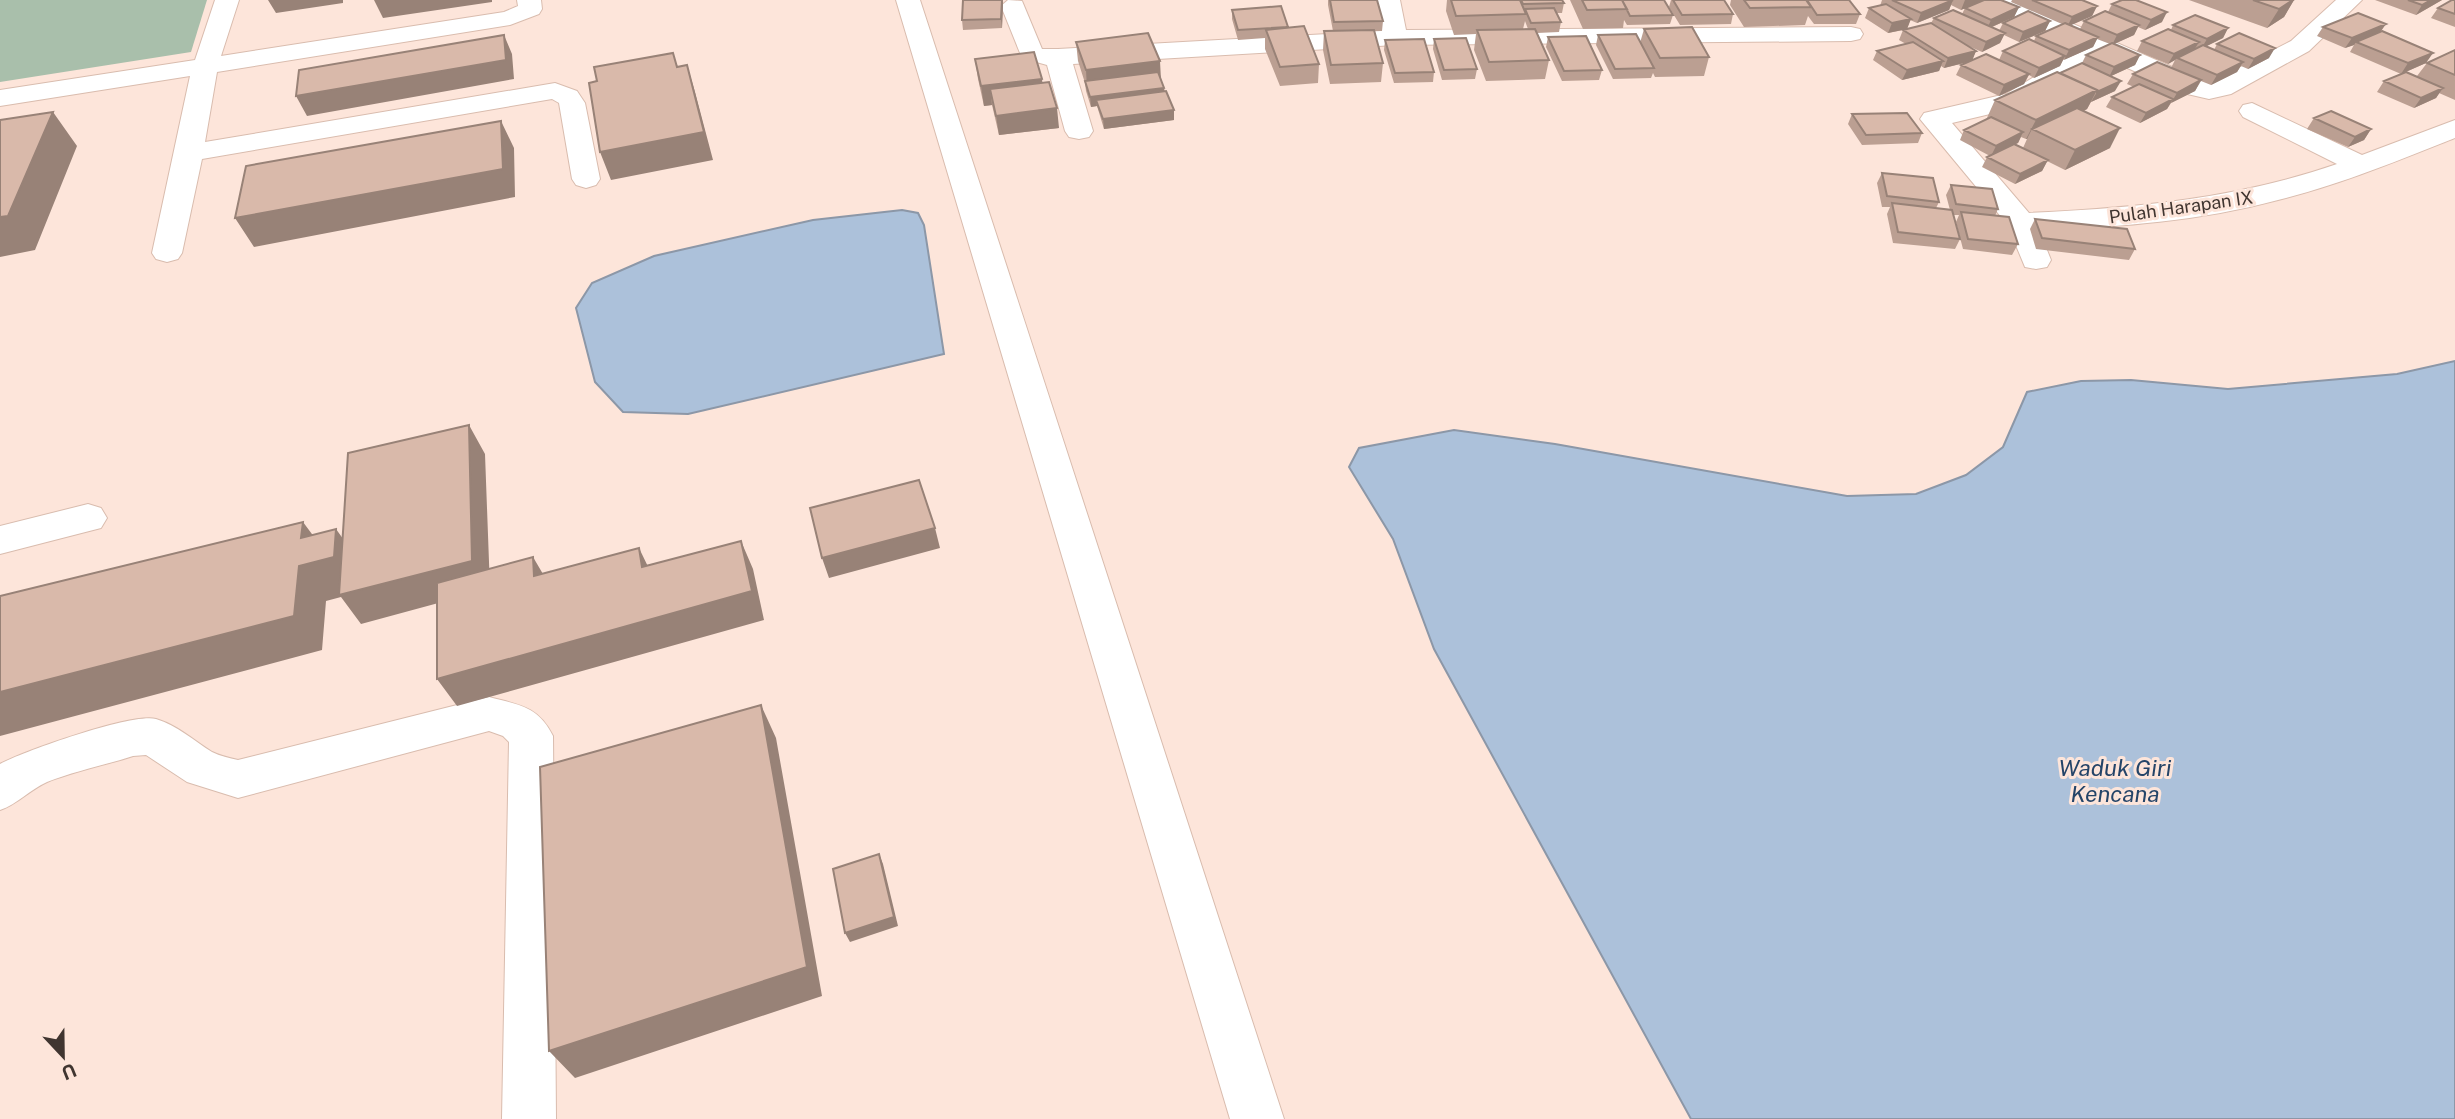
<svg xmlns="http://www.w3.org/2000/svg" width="2455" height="1119" viewBox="0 0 2455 1119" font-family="'Public Sans',sans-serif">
<rect width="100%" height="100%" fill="#fde5da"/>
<path fill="#a9bfab" d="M0 0H207L191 52 0 82Z"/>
<path fill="#acc1da" stroke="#8c97a7" stroke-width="2" d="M902 210 918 213 924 225 944 354 688 414 623 412 595 382 576 308 592 283 654 256 813 220Z
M2455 361V1119H1691L1434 649 1393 539 1349 467 1359 448 1454 430 1555 444 1847 496 1916 494 1966 475 2003 447 2027 392 2081 381 2131 380 2228 389 2397 374Z"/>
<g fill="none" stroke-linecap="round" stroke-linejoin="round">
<g stroke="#d9bcae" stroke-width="2">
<path id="minor" d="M215 0H239L221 56 504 12 518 6 517 0H541L542 9 539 14 510 25 217 72 205 142 555 83 577 91 585 103 600 179 596 185 586 188 576 185 572 179 559 103 552 99 202 159 182 253 178 259 167 262 156 259 152 253 190 76 0 106V90L195 60Z
M896 0H920L1284 1119H1230Z
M1376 0H1400L1406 30 1851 27 1860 29 1863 34 1860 39 1851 41 1395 45 1073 64 1093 131 1089 137 1079 139 1069 137 1065 131 1047 65 1022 58 1001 6 1008 0 1022 1 1042 49H1058L1381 31Z
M1986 0H2018L2209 83 2291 41 2336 0H2362L2309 51 2231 94 2209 99 2183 93 2103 57 2024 106 1952 123 2029 213C2135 208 2236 199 2337 164L2243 117 2239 111 2243 105 2252 103 2362 155 2455 120V138C2397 161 2339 185 2278 200 2200 221 2120 227 2039 230L2051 260 2047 267 2036 269 2025 267 2007 224 1920 119 1924 113 2006 94 2083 47 1990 5Z
M88 504 101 508 107 518 101 528 0 554V526Z
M489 697C519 705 538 706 553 736L556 1119H502L509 742 503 736 489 731 238 798 187 782 146 755 133 756C105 765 75 771 47 782 29 790 18 804 0 810V764C25 751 131 713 156 719 177 725 194 741 212 752 220 756 229 758 238 760Z"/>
</g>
<use href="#minor" fill="#fff" fill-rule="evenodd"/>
</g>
<path fill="#bb9f92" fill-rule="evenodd" d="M963 0H1003L1002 28 963 30 962 20Z
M1328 0H1377L1383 21 1382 31H1374L1383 63 1381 82 1330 84 1323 50 1324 31H1333L1328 5Z
M1447 0H1562L1564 3 1562 13H1557L1561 22 1559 32 1537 33 1549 60 1545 79 1486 81 1474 50 1476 34 1454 35 1446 11ZM1525 21 1528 29H1523Z
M1570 0H1664L1673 15 1670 24 1627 25 1624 20 1623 28 1583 29Z
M1671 0H1724L1733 14 1731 24 1680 25 1669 7Z
M1731 0H1849L1860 14 1856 24H1814L1808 16 1805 25 1744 27 1730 5Z
M1882 0H2001L2019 7 2014 17 1992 27 1999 31 2003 23 2050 21 2045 31 2019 42 2004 35 2000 43 1982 52 1966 45 1976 51 1972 60H1999L2003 51 2034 41 2036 36 2062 24 2011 2 2012 0H2082L2097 6 2092 16 2070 25 2080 29 2084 21 2108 12 2112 4 2162 22 2145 30 2138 27 2134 35 2114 44 2140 55 2135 65 2111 76 2115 91 2091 102 2087 109 2084 111 2110 148 2065 170 2047 161 2042 171 2015 184 1982 167 1987 157 1990 156 1960 140 1964 130 1986 120 1995 100 2082 63 2086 55 2110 44 2097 39 2093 47 2063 60 2060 66 2034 78 2029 75 2024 84 1999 96 1956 75 1961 65 1968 62 1944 68 1941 66 1939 71 1902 80 1873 60 1877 51 1906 44 1899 40 1903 30 1888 33 1865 18 1869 8 1880 6ZM1951 5 1961 10 1965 8 1962 14 1934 18 1931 23 1907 29 1910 20 1917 23 1949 10ZM2021 137 2026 139H2027L2023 148 2015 144 2018 143Z
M2189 0H2294L2284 17 2267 28Z
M2375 0H2442L2416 15Z
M2455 0V27L2431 18 2438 8Z
M1232 10 1288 28 1319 64 1318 83 1280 86 1265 49V38L1238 40 1232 19Z
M2173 25 2228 28 2223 38 2206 46 2214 50 2217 44 2269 58 2248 69 2241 66 2237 72 2211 85 2201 81 2195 91 2171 103 2167 109 2140 123 2106 107 2112 97 2134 87 2127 84 2133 74 2171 68 2175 60 2168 64 2137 51 2142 41 2171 30Z
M2323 27 2381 32 2426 63 2401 74 2350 52 2354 45 2345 48 2317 36Z
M1644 29 1709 57 1704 76 1655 77 1653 73 1651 78 1613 79 1596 45 1598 35 1640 43Z
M1548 37 1602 70 1599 80 1562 81 1546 47Z
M1434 39 1477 69 1475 79 1442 80 1433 49Z
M1385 40 1434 72 1433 82 1394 83 1384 50Z
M1076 42 1161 79 1174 120 1104 129 1097 106 1091 107 1086 91 1085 83 1078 61Z
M2455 50V100L2439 93 2436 98 2414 108 2377 92 2384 81 2417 76 2427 63Z
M975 59 1043 83 1059 128 999 135 992 105 984 106 978 79Z
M1852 114 1922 133 1918 143 1862 145 1848 124Z
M2314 118 2371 129 2364 140 2348 147 2307 129Z
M1882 173 1939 202 1936 208 1950 210 1946 195 1951 185 1998 209 1995 216 2018 244 2012 255 1963 249 1956 222 1959 215H1953L1960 239 1955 249 1893 243 1887 214 1890 207H1882L1877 183Z
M2035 219 2135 249 2129 260 2036 249 2030 229Z"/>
<path fill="#988277" d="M268 0H343V3L276 13Z
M374 0H492V2L383 18Z
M1002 0 1003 4 1002 28 1001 19Z
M1953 0 1949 10 1917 23 1921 13Z
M1965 0H1984L1961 10Z
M2293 0H2294L2284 17 2267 28 2279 9Z
M2431 0H2442L2416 15 2422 5Z
M2097 6 2092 16 2067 27 2072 17Z
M2019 7 2014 17 1987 29 1991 20Z
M2167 12 2162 22 2145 30 2151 20Z
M1911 19 1907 29 1888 33 1892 23Z
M2050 21 2045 31 2019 42 2023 32Z
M2386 24 2379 34 2356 42 2354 45 2345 48 2352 38Z
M2139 25 2134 35 2112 45 2117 35Z
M2228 28 2223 38 2201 49 2207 39Z
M2005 33 2000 43 1982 52 1986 42Z
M504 35 512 54 514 79 307 116 296 96Z
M2098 37 2093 47 2064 60 2069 50Z
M2199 42 2193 52 2177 58 2175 60 2168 64 2174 54Z
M2275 48 2269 58 2248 69 2254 59Z
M1976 51 1972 61 1944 68 1948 58Z
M2433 53 2426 63 2401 74 2408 63Z
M2140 55 2135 65 2109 77 2114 67Z
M2065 56 2060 66 2034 78 2039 68Z
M1160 61 1161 80 1087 89 1086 70Z
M1943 61 1939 71 1902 80 1907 70Z
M2243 62 2237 72 2211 85 2217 75Z
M687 65 695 92 713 160 611 180 600 152Z
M2029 74 2024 84 1999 96 2004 85Z
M1042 79 1044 98 990 89 992 105 984 106 981 86Z
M2201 80 2195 91 2171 103 2177 93Z
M2121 81 2115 91 2091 102 2097 92Z
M1164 88 1165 98 1096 100 1097 106 1091 107 1090 97Z
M2443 88 2436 98 2414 108 2421 98Z
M2097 90 2087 109 2040 133 2032 129 2027 139H2026L2036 120Z
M2173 99 2167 109 2140 123 2146 113Z
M1057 108 1059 128 999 135 996 116Z
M1174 110V120L1104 129 1103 119Z
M53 112 77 146 35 250 0 257V217Z
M501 121 514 148 515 197 254 247 235 218Z
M2120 128 2110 148 2065 170 2075 150Z
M2371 129 2364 140 2348 147 2355 137Z
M2023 132 2018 143 1991 156 1996 146Z
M2048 160 2042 171 2015 184 2020 174Z
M469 425 485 454 490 589 361 624 341 597 326 601 322 650 0 736V692L301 538 303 522 329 557 336 529 361 564Z
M935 528 940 548 829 578 822 558Z
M741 541 753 569 764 620 457 706 437 679Z
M639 548 653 577 642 567Z
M533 557 550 586 534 576Z
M761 705 776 738 822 996 575 1078 549 1051Z
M879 854 883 864 898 926 850 942 845 933Z"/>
<path fill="#d9b9aa" stroke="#988277" stroke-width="2" d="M963 0H1002L1001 19 962 20Z
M1330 0H1377L1383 21 1334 22Z
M1451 0H1520L1526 14 1456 16Z
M1521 0H1562L1564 3 1523 4Z
M1582 0H1622L1627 9 1587 10Z
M1622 0H1664L1673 15 1630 16Z
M1673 0H1724L1733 14 1682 15Z
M1744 0H1806L1811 7 1750 8Z
M1807 0H1849L1860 14 1817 15Z
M1892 0H1953L1921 13Z
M1984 0H2001L2019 7 1991 20 1965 8Z
M2032 0H2082L2097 6 2072 17Z
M2122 0H2136L2167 12 2151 20 2112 4Z
M2253 0H2293L2279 9Z
M2408 0H2431L2422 5Z
M2452 0H2455V14L2438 8Z
M1886 4 1911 19 1892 23 1869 8Z
M1281 6 1288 27 1238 30 1232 10Z
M1554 8 1561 22 1531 23 1525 9Z
M1953 10 2005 33 1986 42 1934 18Z
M2028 11 2050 21 2023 32 2003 23Z
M2105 11 2139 25 2117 35 2084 21Z
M2358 13 2386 24 2352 38 2323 27Z
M2195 15 2228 28 2207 39 2173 25Z
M1931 23 1976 51 1948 58 1903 30Z
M2065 23 2098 37 2069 50 2036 36Z
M1304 26 1319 64 1280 67 1266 30Z
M1692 27 1709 57 1660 58 1644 29Z
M1535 29 1549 60 1489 62 1477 30Z
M2168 29 2199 42 2174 54 2142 41Z
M1374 30 1383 63 1331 65 1324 31Z
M2382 31 2433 53 2408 63 2356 42Z
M1148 33 1160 61 1086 70 1076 42Z
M2239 33 2275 48 2254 59 2217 44Z
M1636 34 1654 68 1615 69 1598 35Z
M504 35 506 60 296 96 299 70Z
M1586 36 1602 70 1564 71 1548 37Z
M1466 38 1477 69 1444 70 1434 39Z
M1424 39 1434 72 1395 73 1385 40Z
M2029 39 2065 56 2039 68 2003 51Z
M1913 42 1943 61 1907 70 1877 51Z
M2112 43 2140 55 2114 67 2086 55Z
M2203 45 2243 62 2217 75 2177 58Z
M2455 50V75L2427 63Z
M1034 52 1042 79 981 86 975 59Z
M673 53 677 67 687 65 704 132 600 152 589 83 597 81 594 67Z
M1986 54 2029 74 2004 85 1961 65Z
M2157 62 2201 80 2177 93 2133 74Z
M2082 63 2121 81 2097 92V90L2060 73Z
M1158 72 1164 88 1090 97 1085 81Z
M2057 72 2097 90 2036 120 1995 100Z
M2406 72 2443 88 2421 98 2384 81Z
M1049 82 1057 108 996 116 990 89Z
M2139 84 2173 99 2146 113 2112 97Z
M1166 91 1174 110 1103 119 1096 100Z
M2077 108 2120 128 2075 150 2032 129Z
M2331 111 2371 129 2355 137 2314 118Z
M53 112 8 216 0 217V120Z
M1907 113 1922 133 1866 135 1852 114Z
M1991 117 2023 132 1996 146 1964 130Z
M501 121 503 169 235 218 246 166Z
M2014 144 2048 160 2020 174 1987 157Z
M1882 173 1933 178 1939 202 1887 196Z
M1951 185 1992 189 1998 209 1956 204Z
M1892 203 1952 210 1960 239 1898 232Z
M1961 212 2009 217 2018 244 1968 239Z
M2035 219 2127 229 2135 249 2042 238Z
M469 425 472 561 339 595 348 453Z
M919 480 935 528 822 558 810 508Z
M303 522 301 538 336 529 334 557 299 566 294 616 0 692V596Z
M741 541 752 591 437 679V583L533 557 534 576 639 548 642 567Z
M761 705 807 967 549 1051 540 767Z
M879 854 894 917 845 933 833 869Z"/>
<g text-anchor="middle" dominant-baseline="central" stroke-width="6" stroke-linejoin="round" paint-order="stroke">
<g font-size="18" fill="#403530" stroke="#fde5da">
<text transform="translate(2181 207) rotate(-8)">Pulah Harapan IX</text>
</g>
<g font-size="23" font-style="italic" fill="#244468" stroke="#fde5da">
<text x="2115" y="767">Waduk Giri<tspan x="2115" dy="26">Kencana</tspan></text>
</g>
</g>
<g transform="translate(63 1056) rotate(158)" stroke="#fde5da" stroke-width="5" paint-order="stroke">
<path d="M0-5L12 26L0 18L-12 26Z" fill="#403530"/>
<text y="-10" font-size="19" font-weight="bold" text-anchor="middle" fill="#403530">U</text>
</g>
</svg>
